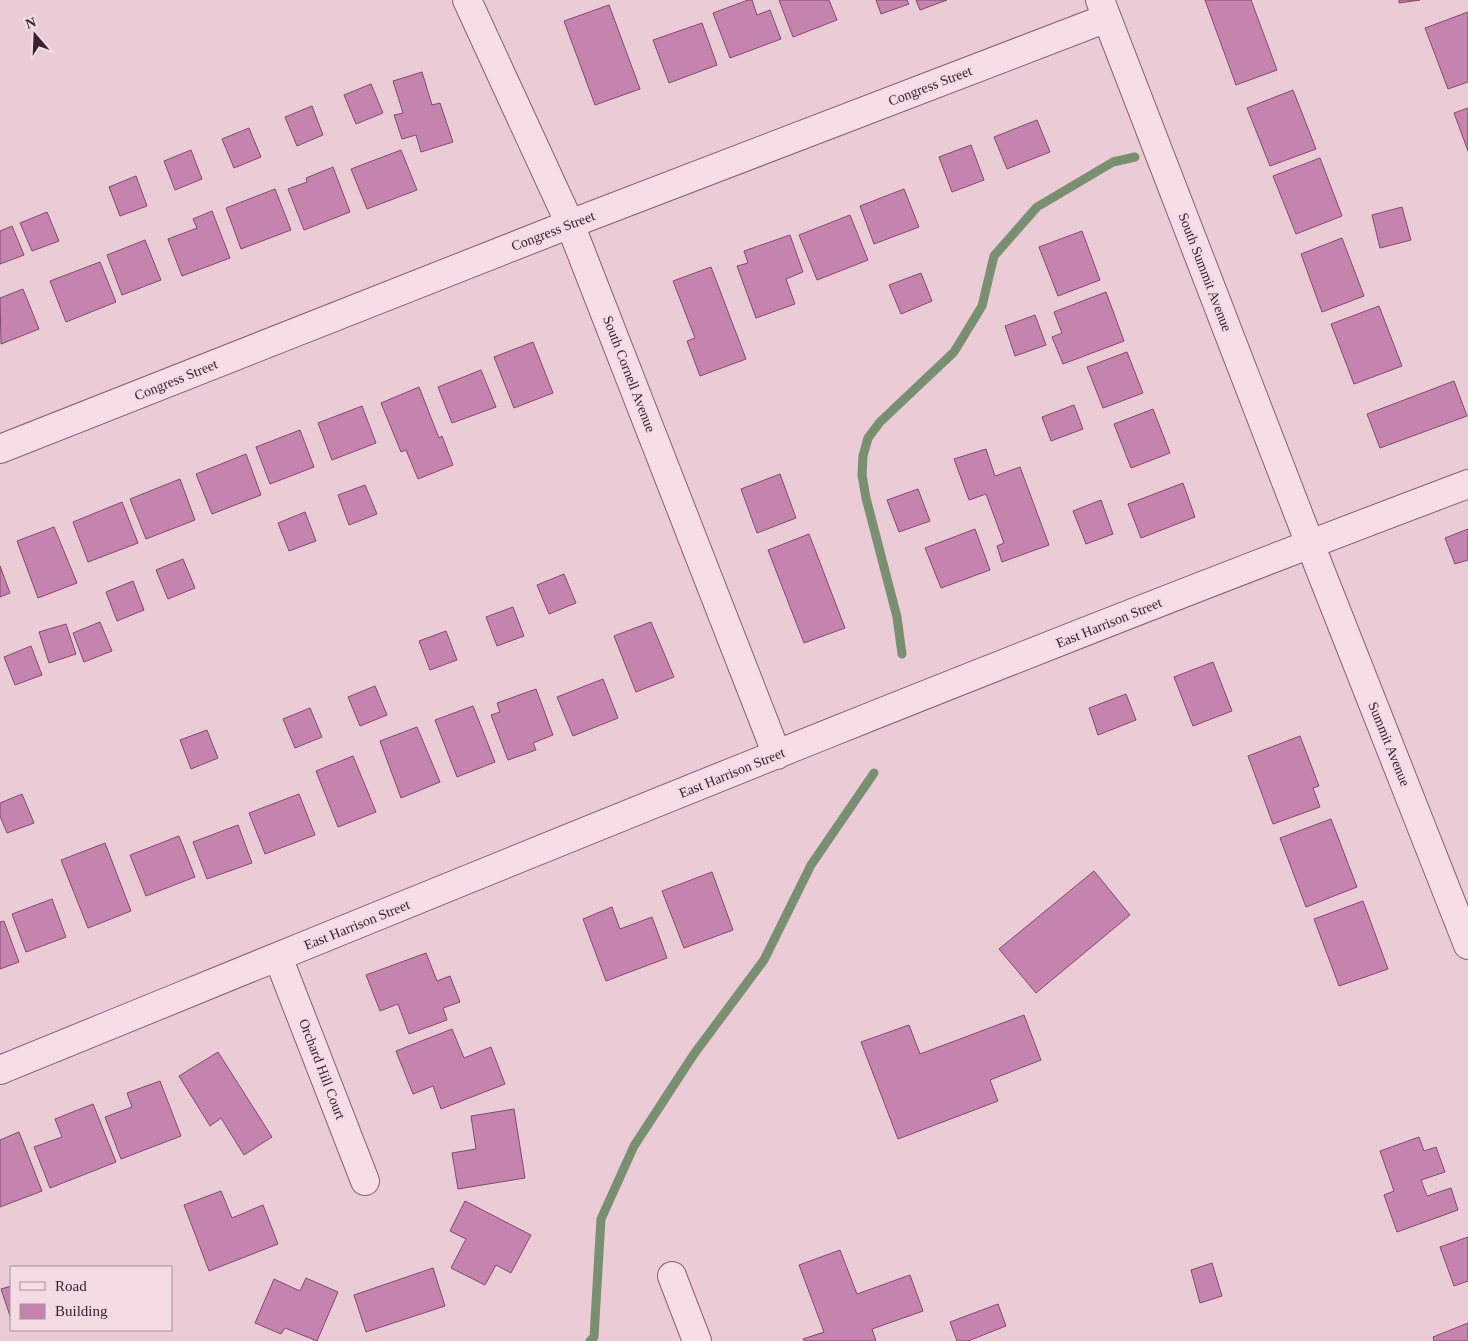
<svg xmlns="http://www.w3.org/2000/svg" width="1468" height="1341" viewBox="0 0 1468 1341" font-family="'Times New Roman',serif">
<rect width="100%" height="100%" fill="#ebcbd6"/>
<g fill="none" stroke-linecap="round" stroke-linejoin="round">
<path stroke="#7a8e72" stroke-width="9" d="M902 654 897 617 866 498 862 475 863 456 868 438 880 422 954 352 982 306 994 256 1037 207 1113 162 1135 157
M590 1341 594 1337 601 1219 634 1146 694 1054 764 960 811 865 874 773"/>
</g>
<path fill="#c584ae" stroke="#83486f" d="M748 0H752L757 15 770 10 781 39 730 58 713 13Z
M779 0H829L837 20 793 37Z
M876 0H907L909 4 881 14Z
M916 0H947L920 10Z
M1205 0H1251L1277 70 1236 85Z
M1399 0H1420L1399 3Z
M609 5 640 89 595 105 564 21Z
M1468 12V82L1448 89 1425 28Z
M702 23 717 65 669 83 653 40Z
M422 72 432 105 440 103 453 142 421 152 416 135 402 139 394 115 403 113 393 81Z
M371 84 383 113 356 124 344 95Z
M1293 90 1316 149 1270 166 1247 108Z
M312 106 323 135 297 146 285 117Z
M1468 108V151L1454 113Z
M1037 120 1050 152 1007 169 994 137Z
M249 128 261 157 234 168 222 139Z
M971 145 984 180 952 192 939 157Z
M191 150 202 179 175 190 164 161Z
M401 150 417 190 367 209 351 169Z
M1320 158 1342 216 1296 234 1273 176Z
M333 167 350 212 304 230 288 189 307 182 306 178Z
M136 176 147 206 120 216 109 187Z
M275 189 291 230 241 249 226 208Z
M904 189 919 227 874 244 860 206Z
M1402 207 1411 240 1380 248 1372 215Z
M212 211 230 258 182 276 168 239 197 228 193 219Z
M47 212 59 241 32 251 20 223Z
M850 215 868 260 817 280 799 235Z
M12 226 24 255 0 264V231Z
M1082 231 1100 280 1058 296 1039 247Z
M790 235 803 272 786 279 795 304 756 318 737 266 748 263 744 251Z
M1342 238 1364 296 1322 312 1301 254Z
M145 240 161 280 122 295 107 255Z
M100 262 116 302 66 322 50 281Z
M711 267 746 359 700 376 687 341 695 338 673 281Z
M921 273 932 301 901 314 889 285Z
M23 289 39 329 1 344 0 298Z
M1106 292 1124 341 1063 364 1052 337 1062 333 1054 312Z
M1379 306 1402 366 1354 384 1331 324Z
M1035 315 1046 345 1015 356 1005 326Z
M533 342 553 393 514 408 494 357Z
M1127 352 1143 393 1103 408 1087 367Z
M481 370 496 407 452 423 438 387Z
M1454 381 1467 416 1380 448 1367 414Z
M419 387 439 438 442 436 453 465 418 479 406 450 401 452 381 403Z
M1074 405 1083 429 1051 441 1042 417Z
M362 406 376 443 332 460 318 423Z
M1153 409 1170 453 1131 468 1114 424Z
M300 430 314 467 270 484 256 447Z
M986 449 995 476 1020 467 1049 545 1002 562 997 546 1004 543 986 494 969 500 954 459Z
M246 454 261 495 212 514 196 474Z
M780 474 796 518 757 533 741 489Z
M180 479 195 520 146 539 130 499Z
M1183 483 1195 517 1141 538 1128 504Z
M365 485 377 514 349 525 338 495Z
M918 489 930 521 899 532 887 500Z
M1101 500 1113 534 1086 544 1073 511Z
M122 502 138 543 88 562 73 522Z
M305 512 316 541 289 551 278 523Z
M54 527 77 583 38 598 17 541Z
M975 529 990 570 941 588 925 548Z
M1468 529V560L1455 564 1445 538Z
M809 534 845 628 804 643 768 550Z
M183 559 195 588 168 599 156 570Z
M0 566 10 593 0 597Z
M564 574 576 603 549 614 537 585Z
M133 581 144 610 117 621 106 592Z
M513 607 524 636 497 646 486 617Z
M100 622 112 651 84 662 73 633Z
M651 622 674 677 636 692 614 636Z
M66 624 76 654 49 663 39 632Z
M446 631 457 660 430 670 419 641Z
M31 646 42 675 15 685 4 657Z
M1213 662 1232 711 1193 726 1174 677Z
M603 679 618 718 573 736 557 697Z
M375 686 387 715 360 726 348 697Z
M536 689 553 735 533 743 536 750 508 760 491 715 500 712 497 703Z
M1126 694 1136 720 1098 735 1089 708Z
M473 706 495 762 457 777 435 720Z
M310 708 322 737 295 748 283 719Z
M417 727 440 782 401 798 380 741Z
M207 730 218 758 191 769 180 740Z
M1300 736 1319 786 1313 788 1320 807 1273 824 1248 756Z
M353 756 376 812 338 827 316 771Z
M22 794 34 823 7 833 0 816V803Z
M299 794 315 835 265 854 249 813Z
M1331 819 1357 887 1306 907 1280 838Z
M238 825 252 863 207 879 193 842Z
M179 836 195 877 146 896 130 855Z
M105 843 131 911 88 928 61 860Z
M1094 871 1130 915 1036 993 999 949Z
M712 872 733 930 684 948 662 891Z
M52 899 66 937 26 952 12 914Z
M1363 901 1388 969 1339 986 1314 919Z
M612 907 620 929 652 917 667 958 606 981 583 919Z
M4 921 19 962 0 969V922Z
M426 953 437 981 450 976 460 1002 443 1008 447 1020 409 1034 398 1004 380 1011 366 975Z
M1024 1015 1041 1060 990 1080 998 1101 898 1139 861 1042 909 1025 920 1054Z
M452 1029 464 1058 491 1047 505 1084 441 1109 433 1086 413 1094 396 1051Z
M218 1052 272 1137 244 1155 221 1118 210 1126 179 1076Z
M160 1081 181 1136 121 1159 105 1117 132 1107 127 1093Z
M93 1104 116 1162 50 1188 34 1147 62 1137 55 1119Z
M514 1109 525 1178 458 1189 452 1153 476 1149 471 1116Z
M19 1132 42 1191 0 1207V1140Z
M1419 1137 1424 1151 1436 1147 1445 1172 1421 1180 1427 1196 1451 1188 1458 1210 1397 1232 1384 1195 1394 1191 1380 1151Z
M221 1191 232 1218 263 1205 278 1244 209 1271 184 1205Z
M465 1201 531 1235 511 1273 496 1265 485 1285 451 1268 466 1239 450 1231Z
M1468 1237V1281L1454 1286 1440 1247Z
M840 1250 857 1294 910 1275 923 1311 872 1329 876 1341H804L803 1339 824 1332 799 1265Z
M1212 1263 1222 1296 1200 1303 1191 1270Z
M433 1268 445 1306 366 1332 354 1295Z
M306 1278 338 1292 317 1341 285 1328 281 1334 255 1323 274 1279 300 1291Z
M11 1286V1319L1 1289Z
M998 1304 1006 1326 968 1341H957L950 1322Z
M1468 1323V1341H1434L1433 1337Z"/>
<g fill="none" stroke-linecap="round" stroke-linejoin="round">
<g stroke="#866074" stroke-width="30">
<path id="minor" d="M467 0 570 224 777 755
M1100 0 1310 544 1468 945
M0 449 570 224 1107 18
M278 957 365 1181
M0 1070C488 871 975 670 1468 484
M672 1276 697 1341"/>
</g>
<use href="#minor" stroke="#f6dde6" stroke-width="28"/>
</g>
<g text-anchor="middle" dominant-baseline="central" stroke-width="4" stroke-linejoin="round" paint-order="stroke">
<g font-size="14" fill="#38222f" stroke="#f3dae3">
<text transform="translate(930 86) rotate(-21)">Congress Street</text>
<text transform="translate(553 231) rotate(-21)">Congress Street</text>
<text transform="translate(1205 272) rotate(69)">South Summit Avenue</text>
<text transform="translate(629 374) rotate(69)">South Cornell Avenue</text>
<text transform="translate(176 380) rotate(-22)">Congress Street</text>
<text transform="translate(1109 623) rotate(-22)">East Harrison Street</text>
<text transform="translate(1389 744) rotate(68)">Summit Avenue</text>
<text transform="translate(732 773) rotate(-22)">East Harrison Street</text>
<text transform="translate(357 925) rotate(-22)">East Harrison Street</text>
<text transform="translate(322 1069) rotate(69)">Orchard Hill Court</text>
</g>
</g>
<rect x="10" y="1266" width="162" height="65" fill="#f3dae3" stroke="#a8909b"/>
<rect x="20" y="1282" width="25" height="8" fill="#f6dde6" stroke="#a8909b"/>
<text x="55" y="1291" font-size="15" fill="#38222f">Road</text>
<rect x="20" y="1304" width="25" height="15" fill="#c584ae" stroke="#a8909b"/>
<text x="55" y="1316" font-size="15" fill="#38222f">Building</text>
<g transform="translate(35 35) rotate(341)" stroke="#f3dae3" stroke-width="4" paint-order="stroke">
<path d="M0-4L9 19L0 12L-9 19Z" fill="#38222f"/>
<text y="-8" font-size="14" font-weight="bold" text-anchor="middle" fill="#38222f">N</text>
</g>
</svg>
